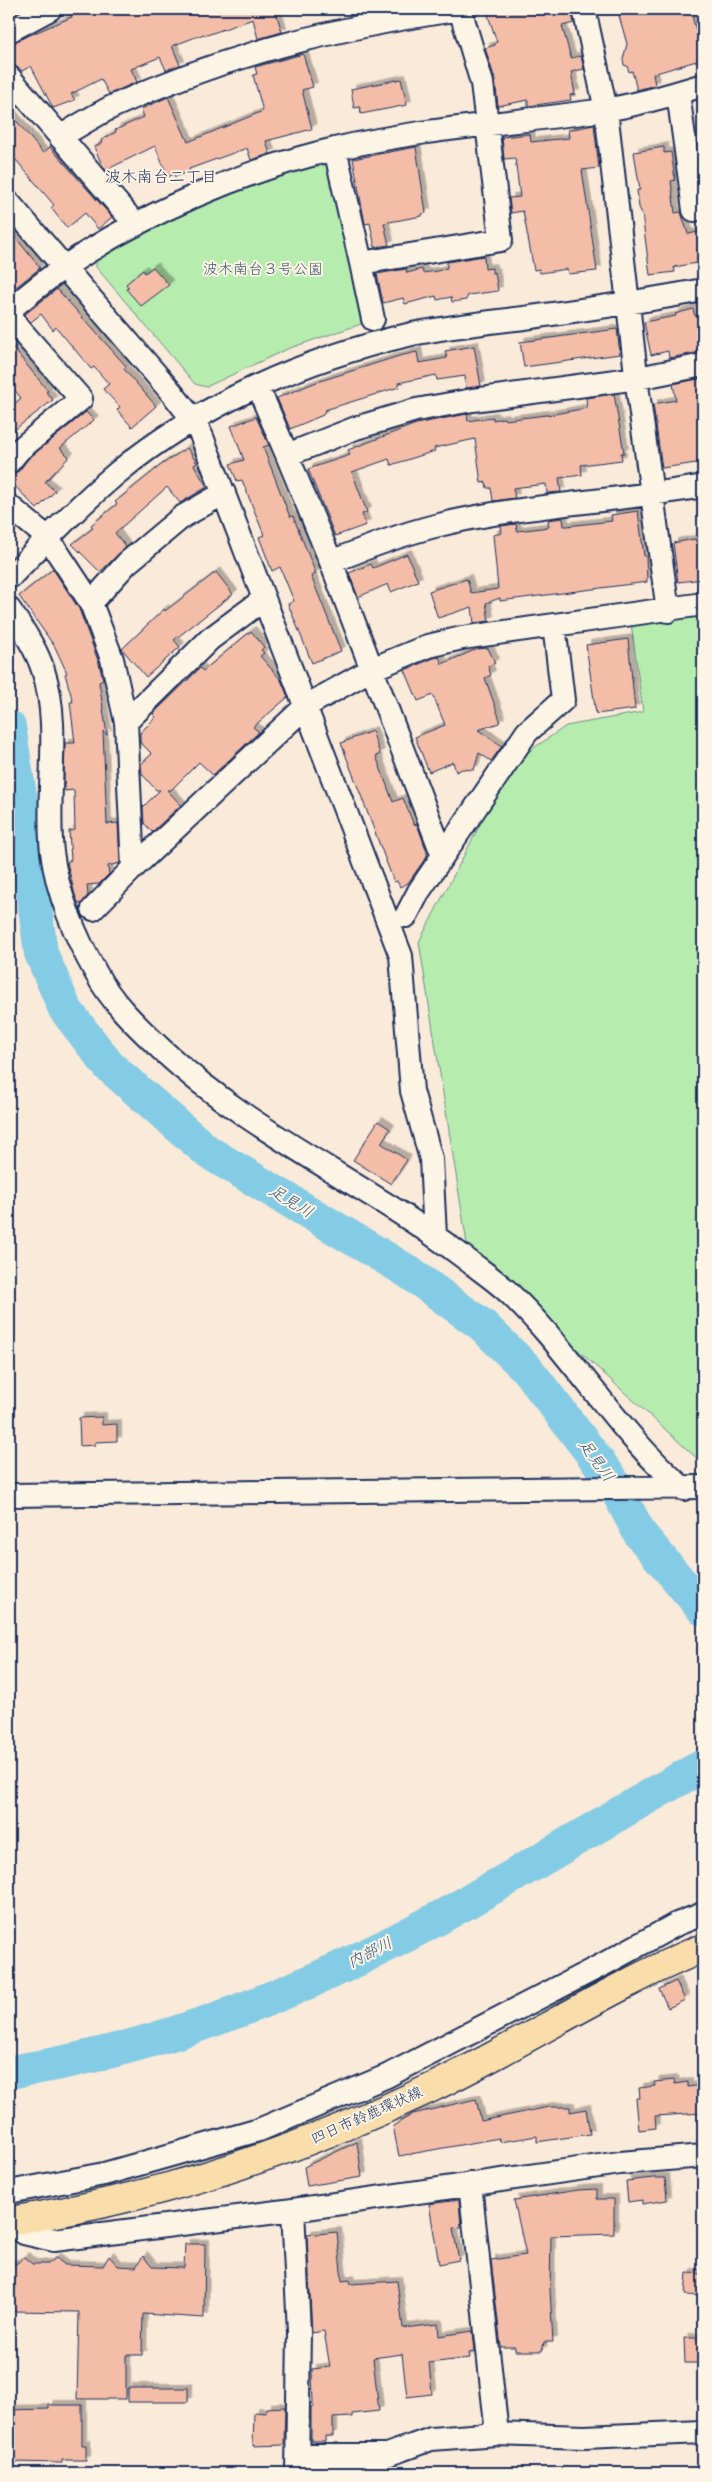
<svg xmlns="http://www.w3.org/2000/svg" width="712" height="2482" viewBox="0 0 712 2482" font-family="Kalam,'Klee One',sans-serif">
<defs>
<filter id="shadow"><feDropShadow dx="4.5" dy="-4.5" stdDeviation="0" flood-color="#0004"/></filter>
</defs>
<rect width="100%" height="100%" fill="#faead9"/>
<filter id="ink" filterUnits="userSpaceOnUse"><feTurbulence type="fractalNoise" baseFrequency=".02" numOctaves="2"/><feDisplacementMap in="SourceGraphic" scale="10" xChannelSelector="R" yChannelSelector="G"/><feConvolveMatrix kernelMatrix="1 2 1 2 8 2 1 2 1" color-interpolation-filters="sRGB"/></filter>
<g filter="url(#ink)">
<path fill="#b6edaf" stroke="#688e86" d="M322 161 331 166 370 321 287 349 206 387 195 384 96 267V259L150 227 232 192Z
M703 613V1462H701L468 1250 419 942 512 763 566 726 643 712 631 623Z"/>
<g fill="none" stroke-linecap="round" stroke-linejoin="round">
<path stroke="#84cbe5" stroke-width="34" d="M9 727 21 802 41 953 65 1009 109 1066 208 1152 407 1271 482 1325 526 1368 610 1477 640 1534 703 1609
M9 2072C159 2050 304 1991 437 1919 527 1870 613 1815 703 1766"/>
</g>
<path fill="#f4bda8" stroke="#1b2f5e" filter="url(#shadow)" d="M68 9H275L282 32 258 39 253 19 204 36V34L172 46 180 65 166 70 160 57 131 69 137 82 109 94 101 79 71 94 75 100 53 108 31 66 22 71 14 65 9 64V44L72 17Z
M486 9H571L574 23 562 26 571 58 581 56 584 69 571 72 575 94 570 95 571 100 528 106V100L498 106 495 79 485 48 495 45V43L497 42Z
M630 9H690L696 30 703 28V59L653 74 655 85 637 90 632 71 629 72 627 66 624 65 623 59 627 44 618 12Z
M303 54 313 87 302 90 312 129 266 141 270 154 251 160 247 148 189 169 190 171 175 177 174 174 168 177 155 146 106 170 103 167 94 147 102 143 101 140 116 132 115 130 144 117 141 109 168 97 188 142 263 111 253 75 257 74 255 67Z
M401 79 407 105 361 114 360 107 354 108 351 89Z
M9 112 43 153 50 147 112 217 98 229 85 213 67 228 51 208 54 205 16 160 9 166Z
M594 125 599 168 582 170 597 271 568 274 567 269 540 273 539 269 534 270 523 211 511 213 509 198 520 197 515 158 504 159 502 137 530 134 531 142 569 138 568 130Z
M416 147 426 213 422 214V216L384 223 389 245 375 247 370 223 365 224 353 159Z
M664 147V153L671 152 675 180 671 181 675 213 681 212 688 234 703 231V262L674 267 675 272 650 275 642 214 639 207 637 190H640L634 152Z
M9 229 40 268 16 287 9 278Z
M484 256 485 269 492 268V273L495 272 498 291 468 295 466 300 452 302 451 297 437 300 436 296 405 304 403 298 383 303 377 274 406 269 407 273 422 269 423 273 437 271 447 268V262Z
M153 267 169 285 141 306 126 289 129 288 126 284 143 270 145 273Z
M57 289 126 366 124 369 156 406 132 427 117 410 120 407 103 389 109 384 94 367 91 369 56 327 53 330 41 314 31 322 24 315Z
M693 309 695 316 703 314V338L697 340 700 352 669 358 668 351 651 355 644 322 676 316 675 314Z
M617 329 620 354 524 367 520 342Z
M9 343 48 391 46 392 53 400 9 434V409L21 398 9 383Z
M474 346 481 386 466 388 465 376 437 380 436 375 398 383 399 387 325 410 323 415 290 429 277 398 314 383 399 356 417 352 419 363 447 358 445 351Z
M703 378V462L662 468 653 404 676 400 673 384Z
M614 394 624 453H621L622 460 581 465 582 475 559 478 561 492 547 493 546 484 513 488 515 498 493 501 491 488H487L486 482 481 483 475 439 434 448 435 451 391 465 389 459 352 472 367 512 362 514 366 525 335 536 308 469 350 455 348 450 416 424 467 414 468 421 493 417V420L504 418 505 420 554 414 587 408 586 398Z
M86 412 94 420 60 448 69 457 45 482 55 491 37 509 9 480V476L19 471 28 459Z
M256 417 269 445 263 447 290 517 293 516 316 574 311 576 341 651 312 663 288 604 294 601 280 567 272 571 259 537 264 535 242 480 237 481 230 464 244 460 231 426Z
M187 448 197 463 194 465 207 487 180 503 167 487 115 533 126 547 100 572 72 544 93 528 91 525 117 504 115 502 161 465Z
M638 511 644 556H646L647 582 500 601V598L486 603 489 621 474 623 472 607 438 618 429 591 467 579 471 593 498 589 493 535 502 533 501 526 516 524 517 531 549 527 548 520 563 518 564 526H567L612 521 611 515Z
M695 539 696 542 703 541V579L678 582 673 543Z
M407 554 418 581 391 592 388 584 358 597 349 573 371 564 373 568Z
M53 569 79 609 99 663 103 680 99 682 107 735 103 731 107 824 118 823 120 863 108 866 109 874 99 884 87 885 88 895 81 904H79L75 895 67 862 71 860 69 831 75 830 74 790 65 791 64 779 65 743H75L70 702H73L65 674 67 673 55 647 19 596Z
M216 572 233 594 174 640 180 647 146 677 122 649 164 609 165 611Z
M251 631 264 647 261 650 264 653 260 656 281 680 288 697 253 727 259 732 213 775 199 762 171 790H167L181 805 152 832 144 823 143 807 160 790H156L142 774 141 764 152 754 140 742V733L156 717 153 714 200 668 203 671Z
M628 639 635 709 596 714 586 645Z
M488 648 495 663 488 666 491 675 485 678 500 720 499 723 478 730 502 746 491 761 479 753 474 770 462 769 456 772 453 762 429 772 415 737 445 725 433 695 418 701 405 670 434 658 439 657 442 664 477 649Z
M372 731 380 754 376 756 393 802 403 798 414 825 417 824 427 852V856L408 883 400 887 397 881 394 882 341 743Z
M378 1121 390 1129 381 1143 407 1160 391 1184 353 1160Z
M102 1417V1425L117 1424V1441L95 1442V1445L80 1446 79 1418Z
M676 1981 685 2000 668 2008 659 1989Z
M674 2080 675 2084 688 2082V2087L703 2085V2113L655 2116 656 2128 639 2130 636 2098H640L639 2088 655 2086 654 2082Z
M476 2099 481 2121 549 2107H570V2112L586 2109 590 2134 537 2142V2136L500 2142 499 2138 399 2156 393 2126 413 2114Z
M357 2142 362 2177 307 2186 304 2167Z
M653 2178H665L667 2200 642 2204V2200L628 2202 626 2181Z
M597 2189V2199H614V2234L551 2236 550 2289 553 2342H544L542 2351H515V2347H501L491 2260 526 2255 514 2200 578 2190Z
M459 2200 461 2227 453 2228 459 2260 439 2264 429 2204Z
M337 2232 342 2281 349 2280 350 2284 397 2281 403 2328 438 2324 439 2336 473 2331 475 2352 469 2353 470 2358 429 2363 432 2394 407 2397 402 2354 373 2358 379 2411 352 2414V2417L333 2418V2436H325V2441H311V2407H313L312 2369 330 2367 324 2331 312 2333 307 2235Z
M185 2244H205L204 2318 143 2314 142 2355H126V2399H77L79 2312 9 2311V2264H16L24 2257 32 2264H48L56 2258 65 2265 103 2266 109 2256 118 2266 136 2267 143 2256 152 2267 184 2268Z
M687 2273 703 2274V2296L685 2295Z
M684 2338H703V2363H685Z
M128 2388H188V2402H128Z
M49 2405H82V2445H86V2460H62V2463L9 2462V2410L49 2409Z
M285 2407 284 2445 253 2446 254 2412 266 2413V2408Z"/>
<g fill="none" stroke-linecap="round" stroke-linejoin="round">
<g stroke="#1b2f5e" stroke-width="26">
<path id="minor" d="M584 9 606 110 638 392 668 611
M9 31 50 9
M9 77 136 225
M678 93 694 210 703 207
M60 137C78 126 97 114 116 105 227 54 340 27 461 9
M335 149 361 263 501 240 482 83 460 9
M9 203 172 393 194 421 202 437 401 956 412 1091 431 1159 435 1235
M361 263 373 319
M9 310C27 296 44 281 63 268 140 215 244 170 335 149 423 128 515 123 604 110 637 105 671 95 703 85
M9 317 81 399 19 450 9 462
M264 401 287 455
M9 506 48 538 91 603 112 659 126 722 133 868
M331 562C365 548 399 535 435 526 523 504 615 502 703 486
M11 576C45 541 79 505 117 473 200 404 307 358 412 334 451 326 492 322 531 317 589 309 646 301 703 290
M91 603 127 563 182 517 224 493
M9 609C22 628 36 648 43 670 62 727 45 794 52 852 57 893 76 938 96 973 112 1003 137 1026 161 1049 252 1134 368 1184 466 1259 480 1270 495 1280 508 1292 572 1352 617 1433 684 1489
M126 722 210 639 264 599
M443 856 331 562 287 455 356 428 416 410 473 400 638 378 703 365
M93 909 133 868 306 706 372 669 428 646 462 638 703 604
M406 916 419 891 527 732 563 700 554 625
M9 1495 703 1487
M470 2184 497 2434
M9 2192 104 2174 259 2130 387 2076 604 1964 677 1924 703 1914
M293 2210 299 2332 297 2473
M10 2221 24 2233 54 2240 293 2210 620 2163 703 2156
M298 2455H387L431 2439 497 2434 584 2437 703 2432"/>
</g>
<g stroke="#1b2f5e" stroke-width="31">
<path id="major" d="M9 2221C158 2199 296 2152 431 2088 523 2044 609 1987 703 1948"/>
</g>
<use href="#minor" stroke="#fcf5e5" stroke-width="22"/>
<use href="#major" stroke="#f9deab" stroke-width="28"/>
</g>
</g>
<g text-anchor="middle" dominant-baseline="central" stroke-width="4" stroke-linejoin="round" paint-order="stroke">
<g font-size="15" fill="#3a556e" stroke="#fcf5e5">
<text x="263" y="270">波木南台３号公園</text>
</g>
<g font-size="15" fill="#1b2f5e" stroke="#fcf5e5">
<text transform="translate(367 2116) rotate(-24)">四日市鈴鹿環状線</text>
</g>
<g font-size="16" fill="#1b2f5e" stroke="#fcf5e5">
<text x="161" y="177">波木南台二丁目</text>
</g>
<g font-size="16" font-style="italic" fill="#355680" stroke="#fcf5e5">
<text transform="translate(291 1202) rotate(31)">足見川</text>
<text transform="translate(596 1461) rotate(54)">足見川</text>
<text transform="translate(370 1953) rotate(-27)">内部川</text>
</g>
</g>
<rect width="712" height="2482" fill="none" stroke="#fcf5e5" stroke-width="30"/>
<rect x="15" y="15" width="682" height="2452" fill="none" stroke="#1b2f5e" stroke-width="2" filter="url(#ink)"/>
</svg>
